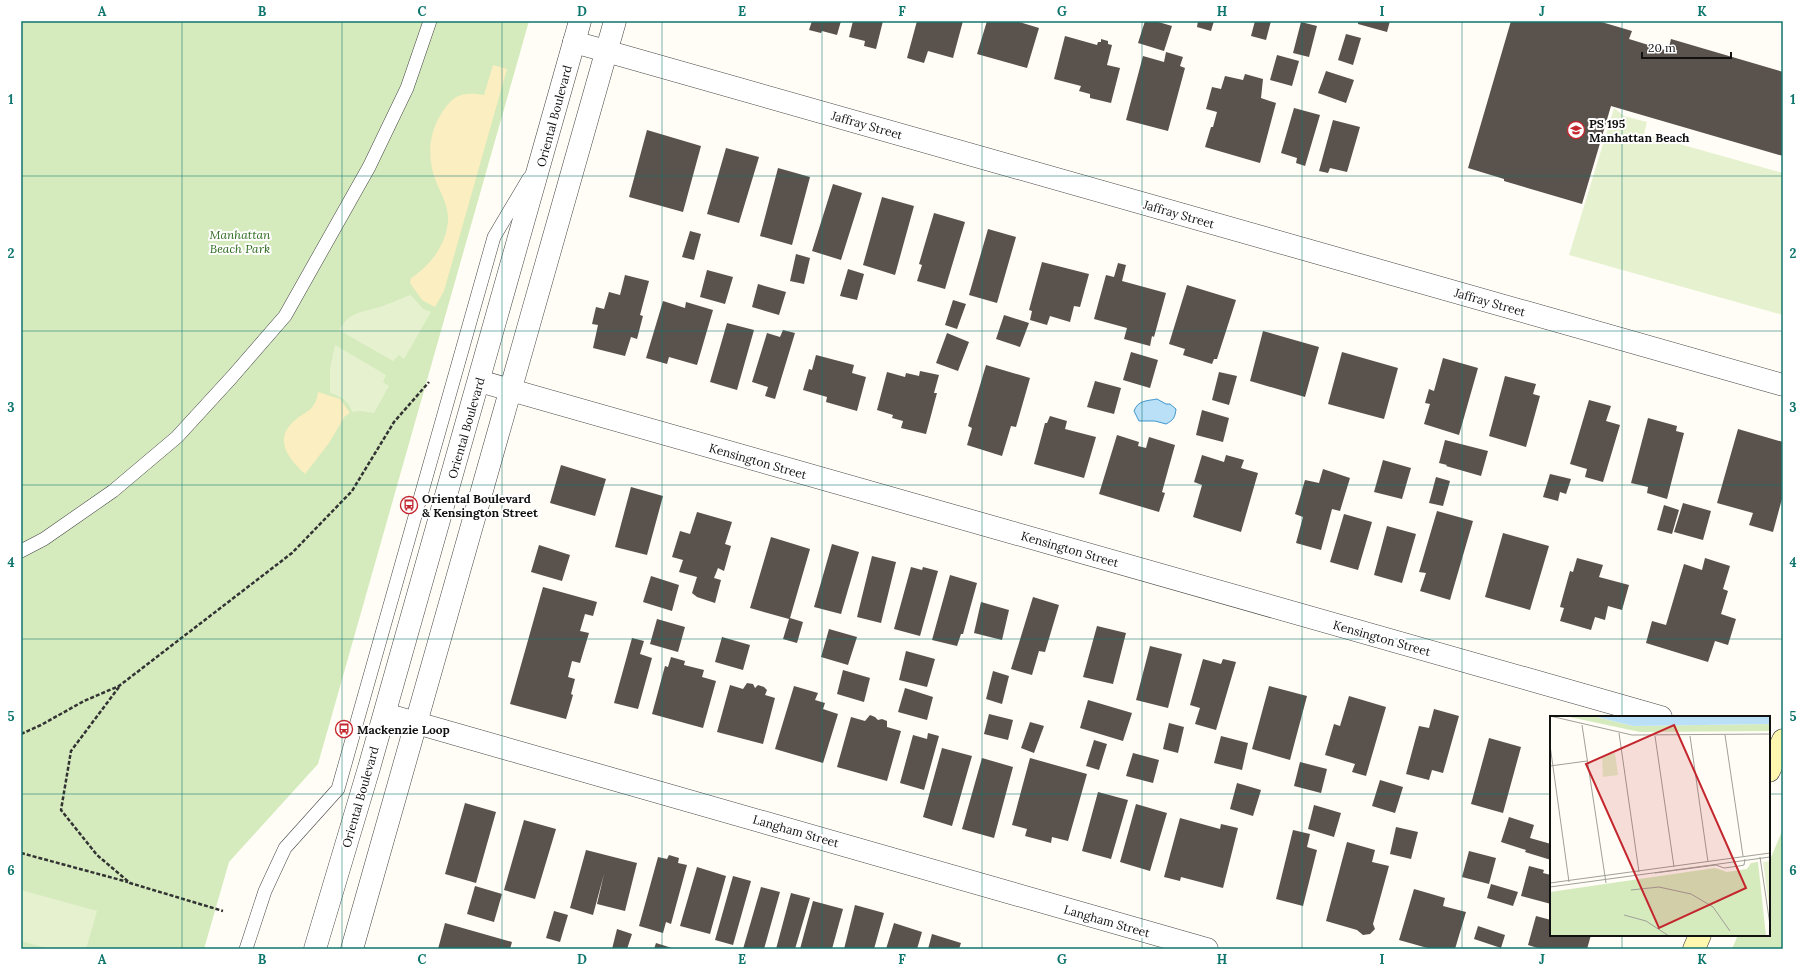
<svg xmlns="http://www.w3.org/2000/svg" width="1804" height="970" viewBox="0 0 1804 970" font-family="Lora,serif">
<rect width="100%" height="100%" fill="#fffdf5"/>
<path fill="#d5ebbd" d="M21 21H529L318 764 229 862 204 949H21Z
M1783 829V949H1732L1738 935H1769V862Z"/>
<path fill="#fbeec1" d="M493 65 507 69 444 291 435 307 422 300 410 283 411 278C430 266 446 245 448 221 449 208 442 195 437 184 426 158 428 131 445 108 456 93 466 92 484 95Z
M318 392 340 399 350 413 345 416 329 443 305 474C290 460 273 441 293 422 305 410 315 413 318 392Z"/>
<path fill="#e6f2cf" d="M1614 108 1624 116 1647 122 1644 134 1783 173V315L1569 255Z
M411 295 423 309 431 312 404 359 399 355 393 361 339 330C350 313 357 313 376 308 388 305 399 299 411 295Z
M335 345 386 375 383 382 389 386 374 413 360 411 352 412C349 401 341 396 330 393V369Z
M21 890 97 911 86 949H49L21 941Z"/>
<path fill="#b9e0f7" stroke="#3f96cf" d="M1157 399 1166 404H1170L1176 409C1175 417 1174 420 1166 424L1155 421H1139L1134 411C1138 400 1147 401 1157 399Z"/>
<path fill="#5a524d" d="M812 21H841L837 35 822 31 821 33 809 30Z
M853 21H883L876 49 864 46 865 41 849 37Z
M917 21H963L953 58 928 51 924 63 907 58Z
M987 21H1016L1039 28 1027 68 977 54Z
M1145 21H1155L1172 26 1164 51 1138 43Z
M1198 21H1214L1211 31 1197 27Z
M1255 21H1271L1266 40 1251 36Z
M1358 21H1390L1387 32 1358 24Z
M1511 21H1598L1632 31 1629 39 1668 51 1671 39 1783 72V156L1611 106 1582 204 1504 181V179L1468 168Z
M1301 22 1317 26 1309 57 1293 53Z
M1346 34 1361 38 1353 65 1338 60Z
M1065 36 1097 45 1098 42H1101V39L1108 41V44L1112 45 1107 65 1120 68 1111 103 1090 98V94L1079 91 1081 86 1054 79Z
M1166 52 1183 57 1180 66 1185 68 1168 131 1126 120 1143 56 1164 62Z
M1277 55 1299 61 1292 86 1270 80Z
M1326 71 1354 80 1346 103 1318 93Z
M1245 74 1263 79 1261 98 1276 103 1260 163 1205 147 1211 127H1213L1217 112 1206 109 1212 87 1221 89 1225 76 1243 80Z
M1294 108 1320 115 1305 166 1296 163 1297 158 1281 153Z
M1333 120 1360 127 1347 172 1330 168 1328 173 1319 171Z
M647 130 701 146 683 212 629 197Z
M726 148 759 157 739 223 707 214Z
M778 168 810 177 792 245 760 236Z
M833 184 862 193 841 260 812 251Z
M882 197 914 206 895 275 863 265Z
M934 213 965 222 945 289 917 281 922 265 919 264Z
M988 229 1016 237 997 303 969 295Z
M690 231 701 234 694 260 682 257Z
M796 254 810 258 804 284 790 281Z
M1042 262 1089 274 1080 307 1074 306 1070 322 1050 316 1047 325 1030 320 1032 311 1029 310Z
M1118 263 1126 265 1122 281 1166 293 1154 337 1152 336 1150 346 1124 339 1127 328 1094 319 1106 275 1114 277Z
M848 269 864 274 857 300 840 296Z
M707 270 733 277 725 304 700 297Z
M625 275 649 281 640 315 643 316 637 339 631 337 625 356 593 348 598 325 592 324 596 307 604 309 609 292 620 295Z
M758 284 786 292 779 315 752 307Z
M1187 285 1236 300 1217 359H1214L1212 364 1183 355 1185 349 1169 344Z
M953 300 966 304 957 329 945 325Z
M663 301 685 308 686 302 713 310 697 365 669 357 667 364 646 358Z
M1004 315 1029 323 1020 347 996 339Z
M727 323 754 330 737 390 710 382Z
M783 330 795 333 775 399 765 396 768 387 752 382 767 333 780 337Z
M1263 331 1319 347 1305 397 1250 381Z
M947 333 969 342 958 371 936 363Z
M1131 352 1158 360 1150 388 1123 380Z
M1342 352 1398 368 1384 419 1328 404Z
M816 355 854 365 852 373 866 377 857 411 826 402 827 397 803 390 809 369 812 370Z
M1443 358 1478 368 1459 435 1424 424 1430 404 1425 403 1429 389 1434 391Z
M986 365 1030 378 1016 427 1011 426 1002 456 967 445 972 428 968 426Z
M920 371 939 375 934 393H937L926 434 901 428 903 421 892 418 893 415 877 410 887 372 905 377 906 373 919 376Z
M1219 372 1237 376 1229 405 1212 400Z
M1505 376 1536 384 1533 394 1540 396 1526 447 1489 436Z
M1095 381 1121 388 1114 414 1087 407Z
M1589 400 1611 406 1606 421 1620 425 1603 482 1585 477 1587 469 1570 464Z
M1202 410 1229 418 1223 442 1196 435Z
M1050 416 1067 421 1065 429 1096 437 1084 478 1034 464 1045 423H1047Z
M1648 418 1677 426 1676 431 1684 433 1667 499 1647 493 1648 487 1631 483Z
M1738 429 1783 442V495L1773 532 1749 525 1753 513 1717 503Z
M1117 435 1139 442 1138 446 1146 448 1149 437 1175 445 1162 492 1165 493 1159 512 1099 494Z
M1445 440 1488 451 1481 476 1446 466 1447 465 1439 463Z
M1202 455 1224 462 1226 455 1244 460 1241 468 1258 473 1241 532 1193 517 1202 485 1194 482Z
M1383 460 1411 468 1402 499 1374 492Z
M561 465 606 479 595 516 550 503Z
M1323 469 1350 478 1340 511 1332 509 1321 550 1296 543 1303 517 1295 514 1305 480 1319 483Z
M1550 474 1571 479 1566 494 1560 492 1558 501 1543 497Z
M1436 477 1450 481 1443 506 1429 503Z
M631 487 663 496 647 555 615 547Z
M1683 503 1711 511 1703 540 1674 532Z
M1664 505 1679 510 1672 534 1657 530Z
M1437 511 1473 521 1450 600 1420 591 1426 573 1419 572Z
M697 512 732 522 725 544 731 546 724 571 718 568 714 578 721 580 715 603 697 597 692 593 697 577 679 572 683 560 672 557 680 531 690 534Z
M1344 514 1372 522 1358 570 1330 562Z
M1387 526 1416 534 1402 583 1374 575Z
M1503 533 1549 546 1530 610 1485 597Z
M771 537 810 549 790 618 803 622 797 643 783 639 789 619 750 608Z
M832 544 859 552 841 614 814 607Z
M539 545 570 555 562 581 531 572Z
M872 556 896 562 881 623 857 617Z
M1577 558 1603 565 1599 577 1629 585 1622 610 1608 606 1605 620 1595 617 1591 630 1560 621 1564 608 1560 607 1570 571 1573 572Z
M1705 558 1730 566 1723 589 1728 591 1721 614 1736 619 1728 645 1715 641 1708 662 1646 643 1652 621 1666 625 1684 564 1702 570Z
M911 567 922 570 923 567 938 571 920 636 894 629Z
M950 575 977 583 963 634H961L957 646 932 640Z
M651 576 679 585 672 611 643 602Z
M543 587 597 602 593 616 585 614 580 631 589 633 580 663 572 661 568 677 575 679 571 694 573 695 566 719 510 704Z
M1033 597 1059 605 1045 652 1039 651 1032 675 1011 669Z
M981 602 1009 610 1002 640 974 633Z
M657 619 685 627 678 652 650 644Z
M1097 626 1126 633 1113 684 1083 677Z
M829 629 857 637 848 665 821 657Z
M722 637 750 645 743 670 715 662Z
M632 638 644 641 640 654 652 658 638 709 614 703Z
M1150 646 1182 654 1168 708 1136 700Z
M906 651 935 659 927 687 899 680Z
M671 657 685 661 684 665 704 670 702 677 716 681 703 728 652 714 665 666 668 667Z
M1203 659 1221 664 1223 659 1236 662 1216 730 1195 724 1200 708 1190 705Z
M843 670 870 678 864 702 837 694Z
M993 671 1009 676 1002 704 986 699Z
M747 683 753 684 755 688 758 685 764 687 767 690 765 695 775 698 763 744 717 732 730 685 743 689Z
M794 686 818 693 815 700 825 703 823 709 838 714 823 763 775 749Z
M1269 686 1307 696 1290 760 1252 749Z
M905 688 933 697 927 720 898 712Z
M1349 696 1386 707 1366 776 1352 772 1355 764 1325 755 1334 724 1340 726Z
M1088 700 1132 713 1123 741 1080 728Z
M1434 709 1459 716 1443 773 1432 770 1429 780 1406 774 1419 726 1429 728Z
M989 714 1013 720 1008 740 984 734Z
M870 715 875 717 878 720 882 719 887 721V727L901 731 887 781 837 767 851 717 865 721Z
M1030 722 1044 726 1034 753 1021 748Z
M1169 723 1184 727 1178 753 1163 749Z
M928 733 939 736 924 790 900 783 913 735 927 739Z
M1221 736 1248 743 1242 770 1214 763Z
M1489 738 1521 747 1503 813 1471 804Z
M1094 740 1107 744 1099 770 1086 766Z
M942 748 972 756 952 826 923 817Z
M1133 753 1159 760 1153 783 1126 776Z
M982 758 1013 767 994 838 962 829Z
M1030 758 1087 774 1068 841 1052 837 1051 843 1025 836 1027 829 1012 825Z
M1300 762 1327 769 1321 793 1294 786Z
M1380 780 1403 787 1395 813 1372 806Z
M1237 783 1261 790 1253 816 1230 809Z
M1098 792 1128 800 1111 859 1082 851Z
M465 803 496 812 476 883 445 874Z
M1136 804 1167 813 1150 871 1120 862Z
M1314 805 1341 813 1334 837 1308 829Z
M1509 817 1534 825 1530 838 1551 844V860L1525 852 1526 850 1501 842Z
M1180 818 1220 829 1221 824 1238 828 1223 888 1181 877 1180 881 1164 877Z
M524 820 556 829 535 899 504 890Z
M1396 827 1418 832 1411 859 1390 854Z
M1293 830 1310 834 1307 847 1317 850 1303 906 1276 899Z
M1347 842 1375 850 1372 862 1389 866 1373 924 1375 929 1370 934 1363 935 1357 930 1326 921Z
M586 850 637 863 625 911 597 904 604 874 593 915 570 908Z
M1469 851 1496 858 1489 884 1462 877Z
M669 855 679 858 678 863 687 865 671 924 666 922 663 933 639 926 658 857 667 859Z
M1529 866 1544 870 1543 873 1551 875V904L1521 896Z
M697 867 726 876 710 934 680 926Z
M733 876 751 881 733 945 715 940Z
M1491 884 1518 892 1513 906 1487 898Z
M475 886 502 894 494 922 467 914Z
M761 887 780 892 764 949H743Z
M1414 889 1445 898 1443 906 1466 912 1455 949H1431L1399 940Z
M791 893 810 898 795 949H776Z
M813 901 843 909 832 949H800Z
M855 905 884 913 874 949H844Z
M554 911 568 915 560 942 546 938Z
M1536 916 1551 920V935H1591L1587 949H1541L1528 945Z
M445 923 512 942 510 949H438Z
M894 923 922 932 917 949H886Z
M1478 926 1505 935 1501 948 1474 939Z
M617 929 632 934 627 949H612Z
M932 934 961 943 959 949H928Z
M656 943 675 949H654Z"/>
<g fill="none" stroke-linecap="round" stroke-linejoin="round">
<g stroke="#444" stroke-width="14">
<path id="service" d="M21 551 44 539 113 491 177 437 232 377 285 316 369 167 407 88 430 21
M246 949 265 891 285 848 338 789 494 237 529 178"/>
</g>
<g stroke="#444" stroke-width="23">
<path id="minor" d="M574 42 1783 385
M479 381 1661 717
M385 714 1207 949"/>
</g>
<g stroke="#444" stroke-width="23">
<path id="tertiary" d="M315 949 369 768 580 21
M352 949 615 21"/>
</g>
<g stroke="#333" stroke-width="23">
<path id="secondary" d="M1769 771 1783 740
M1694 949 1700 935"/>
</g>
<path stroke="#333" stroke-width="2.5" stroke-dasharray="4 2" stroke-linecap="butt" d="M119 687 71 751 61 810 97 855 130 883 223 911
M21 734 41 725 84 701 119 686 292 553 352 491 394 422 429 382
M21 853 128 882"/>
<use href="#service" stroke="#fff" stroke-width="13"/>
<use href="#minor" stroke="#fff" stroke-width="22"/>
<use href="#tertiary" stroke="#fff" stroke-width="22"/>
<use href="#secondary" stroke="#fff6b0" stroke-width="22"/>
</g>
<path fill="none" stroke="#0f766e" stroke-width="1" stroke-opacity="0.55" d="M182 21V949M342 21V949M502 21V949M662 21V949M822 21V949M982 21V949M1142 21V949M1302 21V949M1462 21V949M1622 21V717M21 176H1783M21 331H1783M21 485H1783M21 639H1783M21 794H1551M1769 794H1783M1622 935V949"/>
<defs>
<g id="school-ring" transform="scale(0.9)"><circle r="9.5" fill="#fff" stroke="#c4262e" stroke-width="1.5"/><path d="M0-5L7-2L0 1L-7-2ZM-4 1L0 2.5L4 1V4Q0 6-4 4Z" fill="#c4262e"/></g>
<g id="bus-ring" transform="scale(0.9)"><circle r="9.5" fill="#fff" stroke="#c4262e" stroke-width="1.5"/><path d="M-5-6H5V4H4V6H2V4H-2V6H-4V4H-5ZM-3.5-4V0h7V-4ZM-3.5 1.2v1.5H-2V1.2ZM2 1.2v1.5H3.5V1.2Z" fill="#c4262e"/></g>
</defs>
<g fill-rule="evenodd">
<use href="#school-ring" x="1576" y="130"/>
<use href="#bus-ring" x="409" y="505"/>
<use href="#bus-ring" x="344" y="729"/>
</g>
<g text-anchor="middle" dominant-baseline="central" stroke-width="4" stroke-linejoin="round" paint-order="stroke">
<g font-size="12" fill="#111" stroke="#fff">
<text transform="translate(554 116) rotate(-75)">Oriental Boulevard</text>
<text transform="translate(867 125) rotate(16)">Jaffray Street</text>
<text transform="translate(1179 214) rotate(16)">Jaffray Street</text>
<text transform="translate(1490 302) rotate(16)">Jaffray Street</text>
<text transform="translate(466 428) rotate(-74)">Oriental Boulevard</text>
<text transform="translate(758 461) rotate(16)">Kensington Street</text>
<text transform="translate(1070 549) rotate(16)">Kensington Street</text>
<text transform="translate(1382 638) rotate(16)">Kensington Street</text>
<text transform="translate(360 797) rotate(-74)">Oriental Boulevard</text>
<text transform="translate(796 831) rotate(16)">Langham Street</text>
<text transform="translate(1107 921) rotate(16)">Langham Street</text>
</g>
<g font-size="12" font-weight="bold" fill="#111" stroke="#fff" text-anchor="start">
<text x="1589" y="123">PS 195<tspan x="1589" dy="14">Manhattan Beach</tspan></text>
<text x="422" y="498">Oriental Boulevard<tspan x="422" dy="14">&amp; Kensington Street</tspan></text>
<text x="357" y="729">Mackenzie Loop</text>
</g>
<g font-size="12" font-style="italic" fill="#2f6b1f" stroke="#fff">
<text x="240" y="234">Manhattan<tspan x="240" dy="14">Beach Park</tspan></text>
</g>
</g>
<g transform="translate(1550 716)">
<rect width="220" height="220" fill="#fffdf5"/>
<path d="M15 0H43L83 10 220 8V15L90 16ZM208 146 216 220H0V176L165 152 177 156 197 153 201 147Z" fill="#d5ebbd"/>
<path d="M65 37 68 59 53 61 52 41ZM220 145V197L213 146Z" fill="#e6f2cf"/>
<path d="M43 0H220V8L83 10Z" fill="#b9e0f7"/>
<path fill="none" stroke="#a09f9a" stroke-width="1" d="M0 0 82 19 220 18M32 9 56 167M69 17 89 156M175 19 193 140M105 20 124 151M140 20 158 146M0 29 19 166M0 50 37 45M210 141 220 209M105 157 166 149 174 152 189 150 194 149 195 143M0 167 220 137M0 171 220 141M81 174 109 171 141 178 163 191 180 215M74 199 96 205 119 220"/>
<path fill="#c4262e" fill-opacity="0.15" stroke="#c4262e" stroke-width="2" d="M124 9 196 172 109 212 36 48Z"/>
<rect width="220" height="220" fill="none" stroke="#111" stroke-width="2"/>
</g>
<rect width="1804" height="970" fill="none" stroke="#ffffff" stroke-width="44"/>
<path d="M1642 52v6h89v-6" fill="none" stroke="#111111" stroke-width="2"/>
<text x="1648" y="52" font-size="12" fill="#111111" stroke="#ffffff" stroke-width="3" paint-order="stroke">20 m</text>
<rect x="22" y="22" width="1760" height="926" fill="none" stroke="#0f766e" stroke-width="1.5"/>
<g font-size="13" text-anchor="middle" font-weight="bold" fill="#0f766e">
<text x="102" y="16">A</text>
<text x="262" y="16">B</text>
<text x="422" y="16">C</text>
<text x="582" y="16">D</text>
<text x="742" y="16">E</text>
<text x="902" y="16">F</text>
<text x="1062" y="16">G</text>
<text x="1222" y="16">H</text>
<text x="1382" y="16">I</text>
<text x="1542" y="16">J</text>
<text x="1702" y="16">K</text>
<text x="11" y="104">1</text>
<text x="1793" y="104">1</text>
<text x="11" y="258">2</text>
<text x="1793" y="258">2</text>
<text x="11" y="412">3</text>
<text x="1793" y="412">3</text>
<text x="11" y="567">4</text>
<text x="1793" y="567">4</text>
<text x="11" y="721">5</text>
<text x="1793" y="721">5</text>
<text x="11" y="875">6</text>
<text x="1793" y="875">6</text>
<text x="102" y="964">A</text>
<text x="262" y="964">B</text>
<text x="422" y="964">C</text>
<text x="582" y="964">D</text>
<text x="742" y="964">E</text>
<text x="902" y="964">F</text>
<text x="1062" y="964">G</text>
<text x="1222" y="964">H</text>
<text x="1382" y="964">I</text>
<text x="1542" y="964">J</text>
<text x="1702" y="964">K</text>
</g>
</svg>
